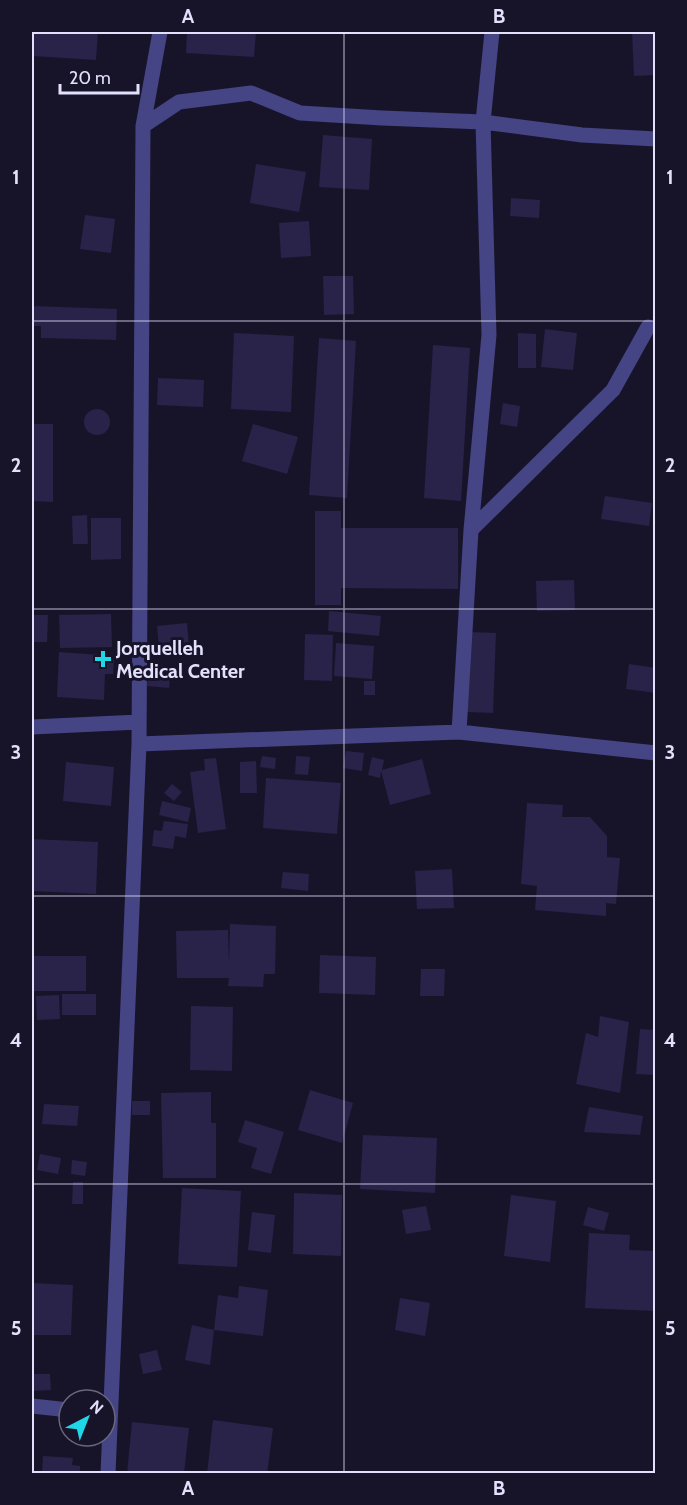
<svg xmlns="http://www.w3.org/2000/svg" width="687" height="1505" viewBox="0 0 687 1505" font-family="Cabin,sans-serif">
<rect width="100%" height="100%" fill="#17142a"/>
<path fill="#292249" d="M32 32H98L96 60 32 56Z
M187 32H256L254 57 186 53Z
M632 32H656L655 75 634 76Z
M323 135 372 139 369 190 319 187Z
M256 164 306 172 299 212 250 203Z
M511 198 540 200 539 218 510 216Z
M85 215 115 219 111 253 80 249Z
M309 221 311 256 281 258 279 223Z
M323 276H353L354 314 324 315Z
M32 306 117 309 116 340 41 338V326H32Z
M545 329 577 333 573 370 541 367Z
M234 333 294 336 291 412 231 409Z
M518 333 536 334V368H518Z
M319 338 356 341 347 498 309 495Z
M433 345 470 348 461 501 424 498Z
M158 378 204 380 203 407 157 405Z
M503 403 520 406 517 427 500 424Z
M84 422a13 13 0 1 1 26 0a13 13 0 1 1-26 0Z
M32 424H53V502L32 501Z
M253 424 298 437 287 474 242 461Z
M605 496 652 503 649 526 601 519Z
M315 511H341V528H458V589L341 588V605H315Z
M87 515 88 544H73L72 516Z
M91 518H121V559L91 560Z
M574 580 575 610 537 611 536 581Z
M329 611 381 616 379 636 328 631Z
M111 614 112 647 60 648 59 615Z
M32 615H48L47 642H32Z
M187 623 189 645 159 648 157 626Z
M470 632 496 633 493 713 467 712Z
M305 634 333 635 332 681 304 680Z
M336 643 374 646 372 679 334 676Z
M59 652 114 656 113 674H105L104 700 57 697Z
M150 664 171 667 169 688 147 686Z
M629 664 656 668V693L626 689Z
M364 681H375V695H364Z
M346 751 364 753 362 771 343 768Z
M262 756 276 758 275 769 260 767Z
M296 756 310 757 308 775 295 774Z
M372 757 384 760 382 770 422 759 431 794 390 805 381 771 380 778 368 775Z
M216 758 226 829 198 833 190 772 205 770 204 759Z
M256 761 257 793H240V762Z
M66 762 114 767 111 806 63 801Z
M266 778 341 783 337 834 263 828Z
M172 784 182 792 174 801 164 793Z
M162 801 191 808 188 822 159 815Z
M527 803 563 805 562 817H590L607 836V857L620 858 616 904 606 903V916L535 910 537 886 521 884Z
M164 821 188 824 186 838 175 836 173 849 152 846 154 830 162 831Z
M32 839 98 842 96 894 32 891Z
M452 869 454 908 417 909 415 871Z
M283 872 309 874 308 891 281 888Z
M230 924 276 926 275 974H264L263 987 228 986 229 978H177L176 931 228 930 229 963Z
M320 955 376 957 375 995 319 993Z
M32 956H86V991H32Z
M421 969H445L444 996H420Z
M62 994H96V1015H62Z
M59 995 60 1019 37 1020 36 996Z
M191 1006 233 1007 232 1071 190 1070Z
M600 1016 629 1022 620 1093 576 1084 586 1033 598 1037Z
M640 1029 656 1030V1075L636 1074Z
M310 1090 353 1103 342 1143 298 1130Z
M211 1092V1123H216V1178H163L161 1093Z
M132 1101H150V1115H132Z
M44 1104 79 1106 77 1126 42 1124Z
M589 1107 643 1116 640 1135 584 1132Z
M245 1120 284 1132 271 1174 251 1168 257 1148 238 1142Z
M363 1135 437 1138 435 1193 360 1189Z
M40 1154 61 1158 58 1174 37 1170Z
M72 1160 87 1162 85 1176 71 1174Z
M73 1182H83V1204H72Z
M182 1188 241 1191 237 1267 178 1264Z
M294 1193 342 1195 341 1256 293 1254Z
M511 1195 556 1201 550 1262 504 1256Z
M426 1206 431 1230 406 1234 402 1210Z
M588 1207 609 1213 604 1231 583 1225Z
M252 1212 275 1215 271 1253 248 1250Z
M589 1233 630 1235 629 1250 656 1251V1311L585 1308Z
M32 1283 73 1285 71 1335H32Z
M239 1286 268 1290 263 1336 214 1330 218 1295 238 1298Z
M400 1298 430 1303 425 1336 395 1330Z
M192 1325 214 1330 210 1365 185 1360Z
M157 1350 162 1370 143 1374 139 1354Z
M32 1362H33L34 1374H50L51 1390 32 1391Z
M213 1420 273 1428 267 1474H207Z
M132 1422 189 1428 184 1474H127Z
M43 1456 73 1458 72 1465 80 1466V1474H42Z"/>
<g fill="none" stroke-linecap="round" stroke-linejoin="round">
<path stroke="#454484" stroke-width="15" d="M143 126 179 102 251 93 300 113 382 118 483 122 582 135 656 139
M471 530 489 335 483 122 492 32
M32 727 139 722
M459 732 471 530 613 390 648 327
M139 744 459 732 656 753
M32 1406 69 1410
M108 1474 139 744 143 126 160 32"/>
</g>
<path fill="none" stroke="#e3e0fc" stroke-width="1.5" stroke-opacity="0.55" d="M344 32V1474M32 321H656M32 609H656M32 896H656M32 1184H656"/>
<path fill="#20d7e8" stroke="#17142a" stroke-width="2" d="M100 650h6v6h6v6h-6v6h-6v-6h-6v-6h6z"/>
<g text-anchor="middle" dominant-baseline="central" stroke-width="6" stroke-linejoin="round" paint-order="stroke">
<g font-size="20" font-weight="bold" fill="#e3e0fc" stroke="#17142a" text-anchor="start">
<text x="116" y="648">Jorquelleh<tspan x="116" dy="23">Medical Center</tspan></text>
</g>
</g>
<rect width="687" height="1505" fill="none" stroke="#17142a" stroke-width="66"/>
<g transform="translate(87 1418) rotate(42)"><circle r="28" fill="#17142a" stroke="#69667e" stroke-width="1.5"/>
<path d="M0-4.5L10 22L0 15L-10 22Z" fill="#20d7e8"/>
<text y="-9" font-size="16" font-weight="bold" text-anchor="middle" fill="#e3e0fc">N</text>
</g>
<path d="M60 84v9h78v-9" fill="none" stroke="#e3e0fc" stroke-width="3"/>
<text x="69" y="84" font-size="18" fill="#e3e0fc" stroke="#17142a" stroke-width="4.5" paint-order="stroke">20 m</text>
<rect x="33" y="33" width="621" height="1439" fill="none" stroke="#e3e0fc" stroke-width="2"/>
<g font-size="20" text-anchor="middle" font-weight="bold" fill="#e3e0fc">
<text x="188" y="23">A</text>
<text x="499" y="23">B</text>
<text x="16" y="184">1</text>
<text x="670" y="184">1</text>
<text x="16" y="472">2</text>
<text x="670" y="472">2</text>
<text x="16" y="759">3</text>
<text x="670" y="759">3</text>
<text x="16" y="1047">4</text>
<text x="670" y="1047">4</text>
<text x="16" y="1335">5</text>
<text x="670" y="1335">5</text>
<text x="188" y="1495">A</text>
<text x="499" y="1495">B</text>
</g>
</svg>
